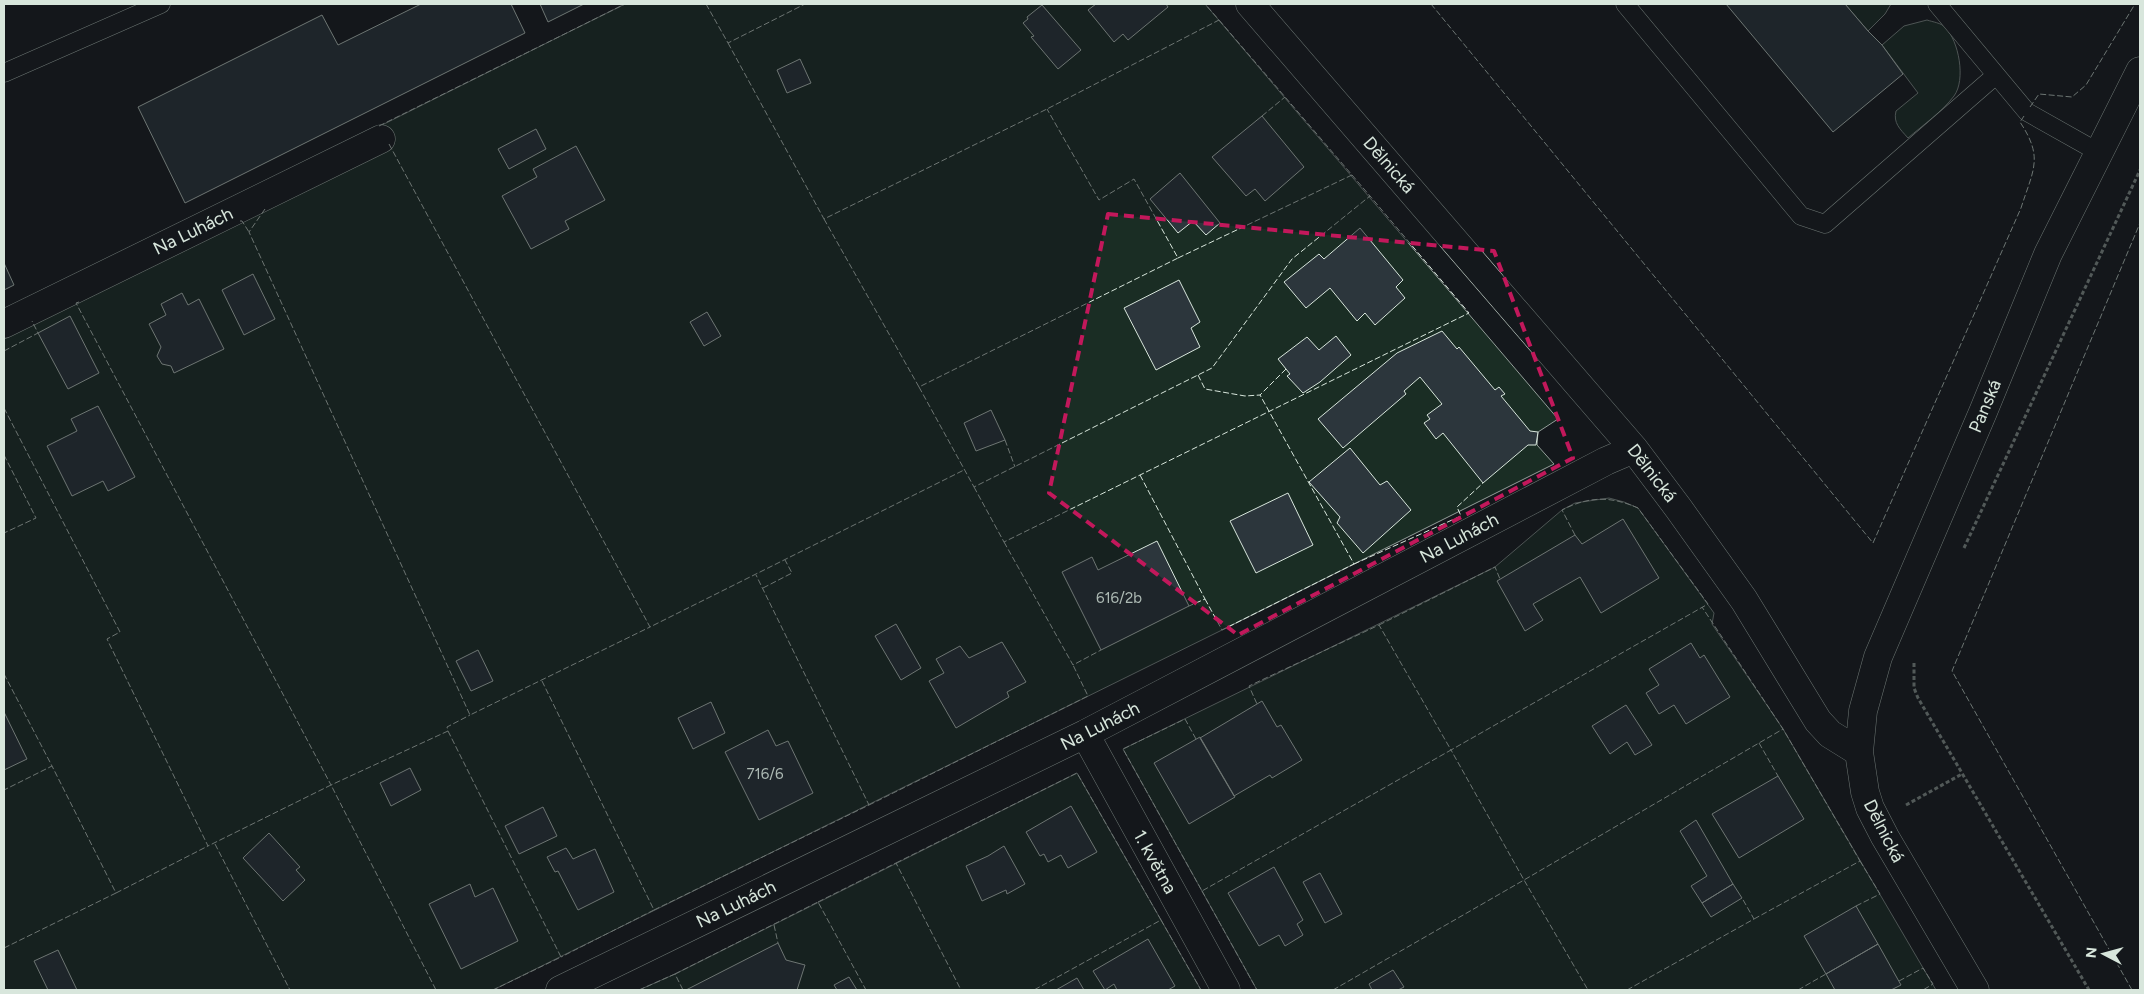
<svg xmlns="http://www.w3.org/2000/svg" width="2144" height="994" viewBox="0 0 2144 994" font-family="Figtree,sans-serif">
<rect width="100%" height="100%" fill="#14181c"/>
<path fill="#1a2d24" stroke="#939e99" d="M625 4H1205L1558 419 1538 432 1537 445 1554 464 1222 630 493 990H4V339L242 221 380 126Z
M1845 4H1891L1885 14 1868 31Z
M1927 20C1933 22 1941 23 1945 27 1959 41 1966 80 1954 96 1942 112 1923 125 1908 138 1900 129 1893 123 1896 111L1918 93 1882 45 1904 26Z
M1609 498 1624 502 1638 508 1714 613 1712 624 1783 729 1936 990H1257L1123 749 1495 567 1562 510 1575 503Z
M1077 773 1201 990H639L675 974Z"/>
<path fill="#2c363c" stroke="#d8e6dc" d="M421 4H511L525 33 185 203 138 107 322 15 338 45Z
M540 4H584L548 22Z
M1096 4H1166L1168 7 1128 40 1123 34 1114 42 1088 10Z
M1726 4H1845L1868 31 1882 45 1903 74 1833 132Z
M1042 5 1081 50 1058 69 1031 37 1034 36 1023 23 1028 19 1027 17Z
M800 59 811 83 787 93 777 70Z
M1262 116 1304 167 1265 201 1255 189 1246 196 1212 157Z
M536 129 546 149 509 169 498 149Z
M576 146 605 200 565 221 569 229 531 249 502 196 537 177 533 169Z
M1180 173 1220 223 1206 235 1193 221 1178 233 1150 199Z
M1360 228 1403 280 1396 287 1405 298 1375 325 1365 313 1357 321 1330 288 1306 308 1284 282 1319 254 1324 259Z
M4 263 14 285 4 290Z
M253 274 275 319 244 335 222 290Z
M1179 280 1200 322 1191 328 1200 347 1156 370 1124 308Z
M182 293 188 305 199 299 224 349 174 373 171 366 162 364 157 356 161 347 149 324 166 315 161 304Z
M707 312 721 336 704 346 690 322Z
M70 316 99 373 68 389 38 333Z
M1442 331 1457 349 1459 347 1495 390 1499 387 1505 394 1501 396 1530 431 1538 432 1536 445H1528L1483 483 1443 433 1436 439 1424 423 1430 419 1427 415 1442 404 1420 377 1404 391 1406 394 1343 448 1318 419 1397 353Z
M1336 336 1351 355 1320 382 1303 393 1287 376 1290 374 1278 359 1307 337 1319 350Z
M98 406 135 477 108 491 103 481 72 496 47 446 77 431 71 419Z
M991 410 1005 440 976 451 964 423Z
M1350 448 1380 485 1387 481 1411 510 1363 553 1337 523 1340 517 1309 482Z
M1288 493 1313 545 1256 573 1230 521Z
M1623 519 1659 578 1601 613 1580 577 1533 604 1543 620 1525 631 1497 581 1575 535 1582 544Z
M1157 541 1189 606 1101 650 1062 572 1092 557 1098 570Z
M896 624 921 668 901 680 875 636Z
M1002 642 1026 682 1007 692 1009 697 956 728 929 681 944 673 936 659 960 646 969 658Z
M1691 643 1700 658 1704 655 1730 697 1686 724 1674 705 1659 714 1646 693 1659 685 1649 669Z
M478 650 493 681 471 691 456 661Z
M1262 701 1277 727 1281 725 1302 760 1272 778 1270 775 1234 796 1200 738Z
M711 702 725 733 693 749 678 718Z
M1626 705 1652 745 1635 755 1627 742 1610 754 1592 726Z
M4 712 27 759 4 770Z
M768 730 776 746 788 741 813 793 759 820 725 752Z
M1200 737 1235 797 1189 824 1154 763Z
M410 768 421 790 391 806 380 783Z
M1778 776 1804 819 1739 858 1712 814Z
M1071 806 1097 852 1068 868 1061 855 1048 862 1044 854 1040 856 1026 832Z
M543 807 557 836 519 854 505 826Z
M1696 820 1733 884 1702 903 1691 886 1707 876 1680 831Z
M269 833 300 867 296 870 305 880 283 901 243 858Z
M1004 846 1025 884 1007 894 1006 890 982 901 966 866 988 856Z
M566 848 573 859 595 849 614 892 578 910 558 871 555 872 547 857Z
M1274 867 1303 920 1297 924 1303 935 1285 946 1279 935 1259 946 1228 893Z
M1320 873 1342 914 1325 923 1303 882Z
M470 884 475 897 493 888 518 941 461 969 429 904Z
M1733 884 1742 898 1711 917 1702 903Z
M1856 906 1878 944 1826 974 1804 936Z
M1148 939 1175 986 1168 990H1117L1114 984 1105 990 1093 971Z
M778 943 786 960 805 965 797 990H686Z
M1878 944 1901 985 1891 990H1835L1826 974Z
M58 950 77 990H48L34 961Z
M1393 970 1404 987 1398 990H1372L1369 984Z
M849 977 857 990H837L834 985Z
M1077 978 1084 990H1056Z"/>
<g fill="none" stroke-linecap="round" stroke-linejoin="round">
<g stroke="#d8e6dc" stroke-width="19">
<path id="service" d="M1625 4 1801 216 1825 224 1996 75
M1937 4 2027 112 2098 152
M4 73 161 4"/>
</g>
<g stroke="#d8e6dc" stroke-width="29">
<path id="minor" d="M1250 4 1634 449 1679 509 1744 600 1818 721 1830 734 1859 752
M4 324 381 139
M1085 734 1226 990
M560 990 1085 734 1606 461 1634 449
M1975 990 1885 837 1870 808 1865 792 1859 752 1863 711 1878 657 1983 412 2048 254 2140 71"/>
</g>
<path stroke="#9da8a2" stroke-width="3" stroke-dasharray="4 2.5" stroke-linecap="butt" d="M1964 548 2140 170
M1914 663V688L1918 698 2089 990
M1906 805 1962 774"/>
<use href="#service" stroke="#14181c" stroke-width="18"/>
<use href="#minor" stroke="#14181c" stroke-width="28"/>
<path stroke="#d8e6dc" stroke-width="1" stroke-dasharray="6 2.5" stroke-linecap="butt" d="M706 4 728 43 805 4
M1431 4 1873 543 2021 208C2033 170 2044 158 2020 122L2024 116
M728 43 824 219 1047 109 1219 20 1205 4
M2030 107 2039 94 2072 97 2086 85 2135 4
M1262 116 1285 97
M379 126 625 4
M389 144 650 627 964 470
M265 209 249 232 470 715 650 627
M824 219 919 387 1178 258 1134 179 1099 200 1047 109
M240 221H242L249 232
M1178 258 1352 175 1219 20
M79 302 76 303 331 785 448 731 447 727 470 715
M4 351 38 333 32 321
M1198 375 1205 389 1245 396 1260 395 1286 369
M919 387 974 487 1212 368 1292 259 1370 196 1352 175
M4 408 120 632 107 639 208 846 331 785 436 990
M1005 440 1015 467
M4 455 36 518 4 533
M1140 475 1205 599 1189 606
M974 487 1004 542 1469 313 1370 196
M1575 535 1562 510C1589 496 1611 496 1638 508L1708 604 1451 750 1524 880 1783 729 1702 607
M1004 542 1073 665 1101 650
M1354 564 1461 516 1457 507 1483 483
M763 588 792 573 785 560
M1205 599 1222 630 1354 564 1260 395
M1379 625 1495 567 1500 579
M4 674 52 766 4 790
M542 681 654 910 561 957
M448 731 561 957 493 990
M1196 739 1185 719 1123 749 1202 891 1451 750 1379 625 1249 686 1257 704
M1759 743 1778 776
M869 805 1088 696 1073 665
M215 844 290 990
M896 863 1077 773 1161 920 1034 990
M1202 891 1257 990
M116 893 208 846
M818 902 896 863 961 990
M1856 906 1880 894 1860 861
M654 910 869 805 756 575
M1754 919 1860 861 1783 729
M1161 920 1201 990
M774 925 778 943
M4 948 116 893 52 766
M675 974 818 902 866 990
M1899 981 1923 968 1933 984 1923 990
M639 990 675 974 683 990
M1333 990 1524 880 1588 990
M1627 990 1754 919 1742 898
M1798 990 1826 974
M2132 990 1952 671 2140 223"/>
</g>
<path d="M0 0H2144V994H0ZM1108 214 1494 251 1573 458 1238 635 1049 493Z" fill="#14181c" fill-opacity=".55" fill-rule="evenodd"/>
<path fill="none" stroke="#c2185b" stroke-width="4" stroke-dasharray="10 6" stroke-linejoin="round" d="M1108 214 1494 251 1573 458 1238 635 1049 493Z"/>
<g text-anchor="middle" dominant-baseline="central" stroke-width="4" stroke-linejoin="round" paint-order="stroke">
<g font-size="15" fill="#adbab4">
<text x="1119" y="598">616/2b</text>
<text x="765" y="774">716/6</text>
</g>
<g font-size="18" fill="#d8e6dc" stroke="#14181c">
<text transform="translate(1389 165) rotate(49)">Dělnická</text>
<text transform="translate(193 231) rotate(-26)">Na Luhách</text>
<text transform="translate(1985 406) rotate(-67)">Panská</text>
<text transform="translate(1652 473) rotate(52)">Dělnická</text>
<text transform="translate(1459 538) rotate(-28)">Na Luhách</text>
<text transform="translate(1100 726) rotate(-27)">Na Luhách</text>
<text transform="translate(1884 831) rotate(63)">Dělnická</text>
<text transform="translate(1155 862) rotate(61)">1. května</text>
<text transform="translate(736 904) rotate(-26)">Na Luhách</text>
</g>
</g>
<rect width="2144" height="994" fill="none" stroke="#d8e6dc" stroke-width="10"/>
<g transform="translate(2104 954) rotate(276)" stroke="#14181c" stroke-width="4" paint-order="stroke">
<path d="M0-4L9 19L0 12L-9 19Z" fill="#d8e6dc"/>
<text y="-8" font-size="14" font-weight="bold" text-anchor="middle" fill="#d8e6dc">N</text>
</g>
</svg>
